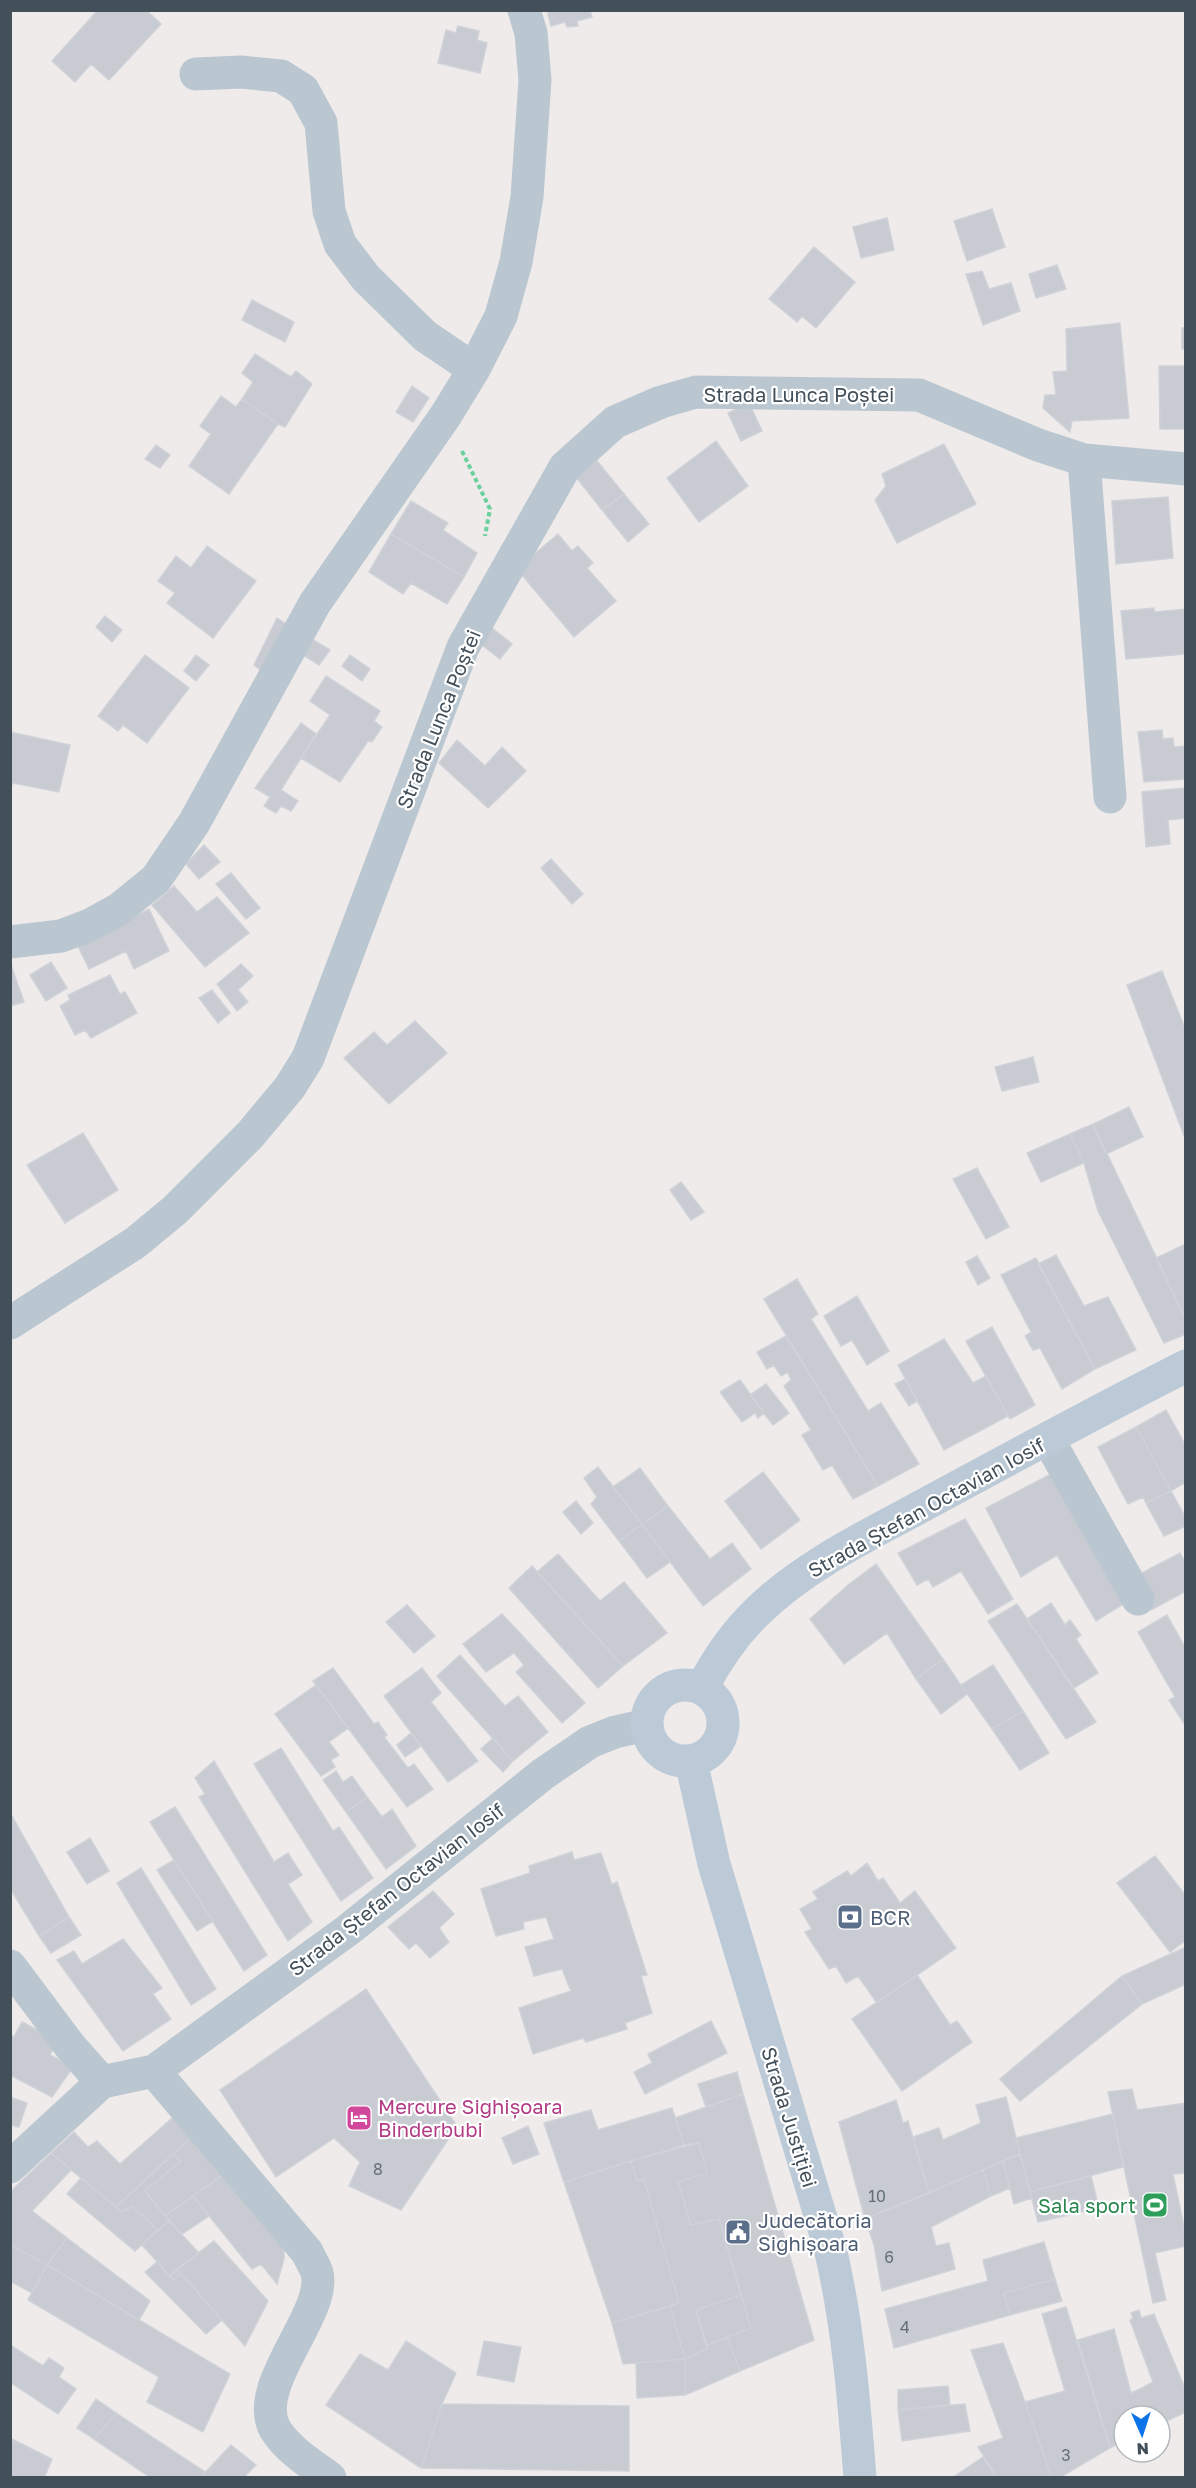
<svg xmlns="http://www.w3.org/2000/svg" width="1196" height="2488" viewBox="0 0 1196 2488" font-family="'Golos Text',sans-serif">
<rect width="100%" height="100%" fill="#efebeb"/>
<path fill="#c8cbd1" stroke="#cfd2d8" stroke-width="1.5" d="M98 10H146L161 24 109 80 91 64 75 82 52 61Z
M547 10H590L592 17 577 21 578 26 567 27 565 22 551 26Z
M458 26 479 31 477 40 487 43 480 73 438 63 446 30 456 33Z
M992 209 1005 247 967 261 954 221Z
M887 218 894 250 861 258 853 227Z
M814 247 855 282 816 328 802 316 797 322 769 299Z
M1057 265 1066 289 1036 298 1029 274Z
M982 271 989 289 1011 283 1020 311 983 325 966 274Z
M252 300 294 322 285 342 242 320Z
M1120 323 1129 418 1072 421 1070 432 1043 408 1045 395H1056L1053 372 1067 371 1066 329Z
M1182 328H1186V349H1182Z
M255 354 291 377 296 371 312 384 285 427 278 424 242 399 253 382 242 373Z
M1159 366H1186V429H1160Z
M412 386 429 398 413 422 396 412Z
M221 396 236 407 242 399 278 424 229 494 189 466 211 434 200 426Z
M749 403 762 431 741 441 728 413Z
M716 441 748 486 699 522 667 478Z
M944 444 976 504 897 543 875 500 886 486 882 474Z
M156 445 170 455 160 468 145 459Z
M597 461 624 494 602 510 576 477Z
M624 494 649 524 628 542 602 510Z
M1168 497 1173 558 1116 564 1112 501Z
M411 501 448 523 443 530 477 553 464 577 391 534Z
M391 534 464 577 447 604 411 583 403 594 369 572Z
M558 534 572 551 578 546 593 563 587 568 616 601 574 637 517 569Z
M207 546 256 581 213 638 167 603 175 593 158 581 176 556 191 568Z
M1154 608V612L1186 609V654L1126 659 1121 611Z
M105 616 122 630 112 642 96 627Z
M277 618 286 624 265 673 254 665Z
M486 623 512 644 500 659 478 642Z
M310 638 330 650 319 665 300 653Z
M145 655 189 688 147 743 123 725 118 731 98 716Z
M196 655 209 665 196 681 184 671Z
M350 655 370 669 362 681 342 666Z
M326 676 380 711 374 721 382 727 372 742 368 741 340 782 301 758 330 715 310 701Z
M301 723 316 734 281 790 298 801 291 811 281 806 276 813 264 806 270 797 255 788Z
M1162 730 1163 739 1173 738 1174 747 1186 746V779L1144 782 1138 732Z
M10 732 70 745 59 792 13 783 10 789Z
M457 740 485 766 502 747 526 771 488 808 439 763Z
M1186 788V818L1168 820 1170 844 1146 847 1142 792Z
M204 845 220 862 199 879 186 864Z
M551 859 583 894 572 904 541 868Z
M231 873 260 908 246 919 216 884Z
M174 886 197 912 217 897 249 933 205 967 152 905Z
M149 909 169 951 134 969 126 951 89 969 78 946Z
M10 962 24 1002 10 1006Z
M51 962 67 988 46 1001 30 975Z
M241 964 253 976 238 990 248 1002 237 1011 217 984Z
M1162 971 1186 1031V1141L1127 985Z
M110 975 120 994 125 992 137 1013 91 1038 85 1030 75 1035 60 1006 70 1000 68 995Z
M212 990 230 1013 218 1023 199 998Z
M415 1021 447 1053 389 1104 344 1058 374 1032 387 1045Z
M1033 1057 1039 1082 1002 1091 995 1067Z
M1129 1107 1143 1137 1106 1154 1093 1124Z
M1093 1124 1186 1320V1334L1164 1343 1098 1211 1084 1163 1070 1134Z
M83 1133 118 1190 65 1223 27 1165Z
M1070 1134 1084 1163 1041 1182 1027 1153Z
M977 1168 1009 1227 986 1239 953 1179Z
M681 1182 704 1212 691 1220 670 1190Z
M1186 1244V1320L1156 1258Z
M1056 1255 1084 1306 1108 1297 1136 1350 1095 1369 1038 1264Z
M977 1256 990 1278 978 1285 966 1262Z
M1036 1258 1095 1369 1062 1389 1040 1348 1033 1350 1025 1336 1031 1332 1001 1275Z
M797 1279 818 1314 811 1319 868 1411 881 1403 919 1464 878 1486 764 1299Z
M857 1296 889 1351 867 1365 852 1340 841 1346 824 1316Z
M992 1327 1035 1405 1010 1419 966 1341Z
M786 1336 878 1486 853 1499 832 1465 823 1470 802 1435 811 1430 784 1386 791 1380 788 1372 781 1376 774 1365 767 1369 757 1352Z
M944 1339 973 1383 986 1376 1008 1416 944 1450 898 1365Z
M905 1379 917 1401 909 1406 895 1384Z
M740 1380 764 1413 758 1418 755 1413 742 1422 720 1392Z
M766 1384 789 1413 773 1425 750 1395Z
M1166 1410 1186 1446V1482L1171 1491 1136 1427Z
M1136 1427 1171 1491 1146 1503 1143 1497 1128 1504 1098 1447Z
M598 1467 642 1524 619 1541 591 1504 597 1497 584 1478Z
M640 1468 668 1506 642 1524 613 1487Z
M763 1472 800 1520 761 1549 725 1501Z
M1051 1474 1125 1603 1096 1621 1057 1555 1021 1577 986 1508Z
M1171 1491 1186 1518V1526L1164 1536 1146 1503Z
M576 1501 593 1523 581 1534 563 1512Z
M668 1506 710 1559 732 1543 751 1569 703 1606 642 1524Z
M965 1519 1013 1599 988 1614 961 1571 933 1587 928 1579 917 1585 898 1553Z
M642 1524 670 1562 647 1578 619 1541Z
M1180 1553 1186 1564V1591L1151 1610 1134 1577Z
M558 1554 600 1601 624 1582 667 1633 623 1666 537 1572Z
M876 1564 943 1659 916 1679 887 1633 844 1664 810 1619 848 1585Z
M532 1566 623 1666 598 1688 509 1588Z
M1051 1603 1065 1625 1070 1620 1081 1635 1076 1639 1098 1673 1074 1688 1027 1619Z
M1017 1604 1096 1722 1066 1739 988 1621Z
M407 1605 435 1636 414 1653 386 1622Z
M502 1614 585 1703 562 1723 516 1672 524 1665 514 1653 486 1672 463 1644Z
M1167 1615 1186 1649V1727L1169 1700 1175 1697 1138 1632Z
M460 1655 505 1706 518 1696 548 1732 513 1761 437 1676Z
M943 1659 967 1694 941 1714 916 1679Z
M993 1665 1023 1711 992 1729 961 1685Z
M333 1668 374 1724 378 1722 387 1735 384 1737 408 1768 414 1764 433 1789 407 1807 313 1681Z
M422 1668 441 1693 431 1702 478 1761 448 1782 384 1696Z
M316 1685 348 1728 329 1742 339 1755 331 1760 335 1767 321 1776 275 1714Z
M1023 1711 1049 1753 1020 1770 992 1729Z
M411 1733 421 1746 405 1757 397 1745Z
M493 1738 513 1761 503 1772 481 1749Z
M281 1748 333 1831 339 1827 373 1878 341 1901 254 1764Z
M214 1761 274 1862 288 1853 302 1875 288 1884 312 1922 288 1941 199 1797 205 1794 195 1778Z
M336 1771 343 1782 352 1776 367 1797 346 1812 323 1780Z
M367 1797 382 1817 392 1809 416 1846 386 1869 346 1812Z
M175 1807 267 1955 244 1971 150 1822Z
M12 1816 69 1917 39 1936 10 1888Z
M90 1838 109 1871 87 1884 67 1852Z
M572 1852 574 1860 601 1853 612 1885 617 1882 647 1975 641 1976 652 2013 625 2023 627 2029 586 2042 583 2038 533 2054 519 2008 571 1991 562 1969 534 1976 525 1947 554 1939 546 1917 523 1922 524 1929 496 1936 481 1889 530 1873 529 1866Z
M1155 1856 1186 1896V1940L1170 1952 1117 1883Z
M174 1860 213 1921 197 1931 157 1870Z
M867 1863 878 1881 883 1878 900 1903 915 1891 956 1948 877 2003 858 1976 846 1983 836 1966 829 1969 805 1932 812 1929 800 1909 818 1899 813 1892 847 1871 851 1876Z
M141 1868 216 1989 191 2005 117 1883Z
M433 1891 454 1914 439 1928 449 1942 430 1958 416 1943 409 1949 388 1927Z
M69 1917 81 1935 51 1953 39 1936Z
M123 1939 162 1988 153 1994 171 2019 123 2051 57 1960 74 1951 82 1964Z
M1186 1947V1984L1142 2004 1122 1976Z
M917 1975 950 2025 957 2021 972 2042 902 2091 852 2019Z
M1122 1976 1142 2004 1020 2101 1000 2079Z
M366 1989 457 2126 401 2210 349 2186 360 2162 334 2138 276 2177 220 2090Z
M711 2021 727 2053 645 2094 634 2072 652 2063 648 2054Z
M22 2022 53 2038 55 2045 50 2055 73 2067 52 2097 10 2075V2035L14 2037Z
M737 2072 743 2094 706 2107 698 2084Z
M1132 2089 1137 2110 1186 2103V2173L1173 2174 1186 2236V2246L1155 2253 1166 2300 1153 2303 1108 2092Z
M743 2094 814 2340 740 2371 727 2337 751 2328 719 2219 691 2225 678 2182 707 2173 699 2143 684 2145 675 2118Z
M10 2097 27 2103 19 2127 10 2125Z
M1006 2097 1020 2154 929 2193 913 2137 939 2128 943 2140 981 2123 976 2105Z
M896 2100 903 2123 908 2121 929 2193 865 2219 839 2122Z
M672 2108 684 2145 564 2182 544 2123 591 2110 598 2130Z
M178 2113 195 2134 116 2207 51 2153 74 2132 88 2147 97 2141 120 2164Z
M1113 2114 1123 2167 1030 2192 1016 2138Z
M528 2126 539 2154 513 2164 502 2138Z
M195 2134 227 2172 165 2216 145 2191 181 2161 173 2154Z
M699 2143 707 2173 678 2182 691 2225 719 2219 741 2295 696 2310 707 2349 685 2359 670 2306 679 2303 644 2179 637 2181 631 2161Z
M51 2153 71 2170 32 2211 67 2238 47 2265 10 2245V2192Z
M173 2154 181 2161 145 2191 169 2221 158 2230 132 2206 122 2212 116 2207Z
M1020 2154 1032 2198 1014 2204 1003 2161Z
M631 2161 637 2181 644 2179 679 2303 612 2323 564 2182Z
M1003 2161 1010 2188 991 2196 983 2170Z
M983 2170 991 2196 931 2227 936 2246 949 2243 955 2269 882 2291 874 2245 865 2219Z
M227 2172 284 2247V2259L277 2284 261 2264 252 2269 193 2196Z
M1091 2176 1099 2208 1038 2222 1030 2192Z
M81 2178 122 2212 132 2206 158 2230 135 2251 67 2194Z
M193 2196 209 2216 182 2234 165 2216Z
M169 2221 199 2253 170 2276 142 2245Z
M67 2238 150 2301 139 2320 47 2265Z
M214 2241 268 2301 245 2346 177 2269Z
M1044 2242 1055 2279 1004 2293 1010 2315 894 2348 885 2309 988 2281 983 2260Z
M10 2245 47 2265 32 2293 10 2281Z
M157 2262 173 2280 181 2274 222 2320 206 2334 145 2272Z
M47 2265 230 2374 203 2432 147 2402 159 2377 28 2300Z
M177 2269 181 2274 173 2280 170 2276Z
M1055 2279 1062 2301 1010 2315 1004 2293Z
M741 2295 751 2328 707 2345 696 2310Z
M670 2306 685 2359 623 2364 612 2323Z
M1066 2307 1110 2448 1059 2478H1052L1025 2402 1065 2391 1042 2314Z
M1139 2310 1141 2318 1154 2314 1186 2391V2412L1160 2424V2416H1124V2441L1110 2448 1078 2340 1114 2329 1131 2393 1140 2389 1153 2382 1130 2320 1133 2318 1131 2313Z
M727 2337 740 2371 685 2395V2359L707 2349V2345Z
M406 2341 456 2373 442 2404 421 2468 326 2405 360 2354 388 2370Z
M484 2341 521 2347 514 2382 477 2375Z
M1003 2343 1025 2402 1052 2478H997L978 2447 1003 2438 971 2350Z
M10 2345 43 2366 49 2358 64 2368 59 2377 76 2389 58 2414 10 2382Z
M685 2359V2395L637 2398 636 2363Z
M948 2386 950 2405 898 2410V2390Z
M96 2399 116 2413 94 2439 77 2428Z
M442 2404 629 2406V2471L421 2468Z
M965 2404 970 2431 902 2441 898 2410Z
M116 2413 205 2472 200 2478H151L94 2439Z
M10 2438 52 2459 44 2478H10Z
M231 2445 256 2465 243 2478H200Z
M983 2457 997 2478H952Z"/>
<g fill="none" stroke-linecap="round" stroke-linejoin="round">
<path stroke="#6bd19c" stroke-width="4" stroke-dasharray="4.5 3" stroke-linecap="butt" d="M462 451 490 509 485 536"/>
<path stroke="#bbc7d0" stroke-width="33" d="M196 74 241 72 281 76 303 90 321 123 329 211 340 244 366 278 425 336 474 369
M1084 460 1110 797
M10 942 61 936 90 925 119 909 156 879 194 823 315 603 446 415 474 369 501 316 516 262 527 197 535 80 531 33 524 10
M10 1323 135 1243 175 1210 250 1135 290 1087 308 1058 463 647 565 467 615 422 661 402 696 392 919 395 1038 445 1084 460 1186 469
M1048 1439 1138 1599
M10 1966 70 2046 102 2082
M154 2071 307 2252C310 2259 315 2266 317 2273 327 2314 251 2385 275 2429 287 2449 311 2464 330 2478
M10 2167 102 2082 154 2071 348 1930 543 1774 590 1742 615 1732 647 1725"/>
<path stroke="#bccad7" stroke-width="33" d="M647 1723a38 38 0 1 1 76 0a38 38 0 1 1-76 0Z
M702 1688C717 1659 734 1634 758 1611 807 1563 875 1532 935 1499 1018 1454 1101 1409 1186 1366
M691 1761 714 1864 830 2248C848 2324 854 2400 860 2478"/>
</g>
<defs>
<g id="bank-square" transform="scale(1.35)"><rect x="-9" y="-9" width="18" height="18" rx="4" fill="#5c6f8a" stroke="#fff"/><path d="M-6-4H6V4H-6ZM0-2.3a2.3 2.3 0 1 0 0 4.6a2.3 2.3 0 1 0 0-4.6Z" fill="#fff"/></g>
<g id="hotel-square" transform="scale(1.35)"><rect x="-9" y="-9" width="18" height="18" rx="4" fill="#d1479c" stroke="#fff"/><path d="M-6-4.5h1.5V1H6V5H4.5V3h-9V5H-6ZM-4 0a1.8 1.8 0 1 1 3.6 0ZM.5 0V-2.5h3Q6-2.5 6 0Z" fill="#fff"/></g>
<g id="stadium-square" transform="scale(1.35)"><rect x="-9" y="-9" width="18" height="18" rx="4" fill="#2e9e5b" stroke="#fff"/><path d="M0-5a6.5 5 0 1 0 0 10a6.5 5 0 1 0 0-10ZM-3.5-1.8h7v3.6h-7Z" fill="#fff"/></g>
<g id="civic-square" transform="scale(1.35)"><rect x="-9" y="-9" width="18" height="18" rx="4" fill="#5c6f8a" stroke="#fff"/><path d="M-.6-6.5H3V-4.5H.6V-3L4-1V1h2V6H-6V1h2V-1L-.6-3ZM-1.2 2.5V6h2.4V2.5Z" fill="#fff"/></g>
</defs>
<g fill-rule="evenodd">
<use href="#bank-square" x="850" y="1917"/>
<use href="#hotel-square" x="359" y="2118"/>
<use href="#stadium-square" x="1155" y="2205"/>
<use href="#civic-square" x="738" y="2232"/>
</g>
<g text-anchor="middle" dominant-baseline="central" stroke-width="4.5" stroke-linejoin="round" paint-order="stroke">
<g font-size="16" fill="#646f78">
<text x="378" y="2169">8</text>
<text x="877" y="2196">10</text>
<text x="889" y="2257">6</text>
<text x="905" y="2327">4</text>
<text x="1066" y="2455">3</text>
</g>
<g font-size="20" fill="#43505a" stroke="#fff">
<text x="799" y="394">Strada Lunca Poștei</text>
<text transform="translate(438 719) rotate(-68)">Strada Lunca Poștei</text>
<text transform="translate(926 1507) rotate(-29)">Strada Ștefan Octavian Iosif</text>
<text transform="translate(396 1889) rotate(-38)">Strada Ștefan Octavian Iosif</text>
<text transform="translate(790 2117) rotate(73)">Strada Justiției</text>
</g>
<g font-size="20" fill="#4e5e75" stroke="#fff" text-anchor="start">
<text x="870" y="1917">BCR</text>
<text x="758" y="2220">Judecătoria<tspan x="758" dy="23">Sighișoara</tspan></text>
</g>
<g font-size="20" fill="#b23c85" stroke="#fff" text-anchor="start">
<text x="378" y="2106">Mercure Sighișoara<tspan x="378" dy="23">Binderbubi</tspan></text>
</g>
<g font-size="20" fill="#27864d" stroke="#fff" text-anchor="end">
<text x="1136" y="2205">Sala sport</text>
</g>
</g>
<rect width="1196" height="2488" fill="none" stroke="#43505a" stroke-width="24"/>
<g transform="translate(1142 2434) rotate(177)"><circle r="28" fill="#ffffff" stroke="#b4b9bd" stroke-width="1.5"/>
<path d="M0-4.5L10 22L0 15L-10 22Z" fill="#0c73e8"/>
<text y="-9" font-size="16" font-weight="bold" text-anchor="middle" fill="#43505a">N</text>
</g>
</svg>
